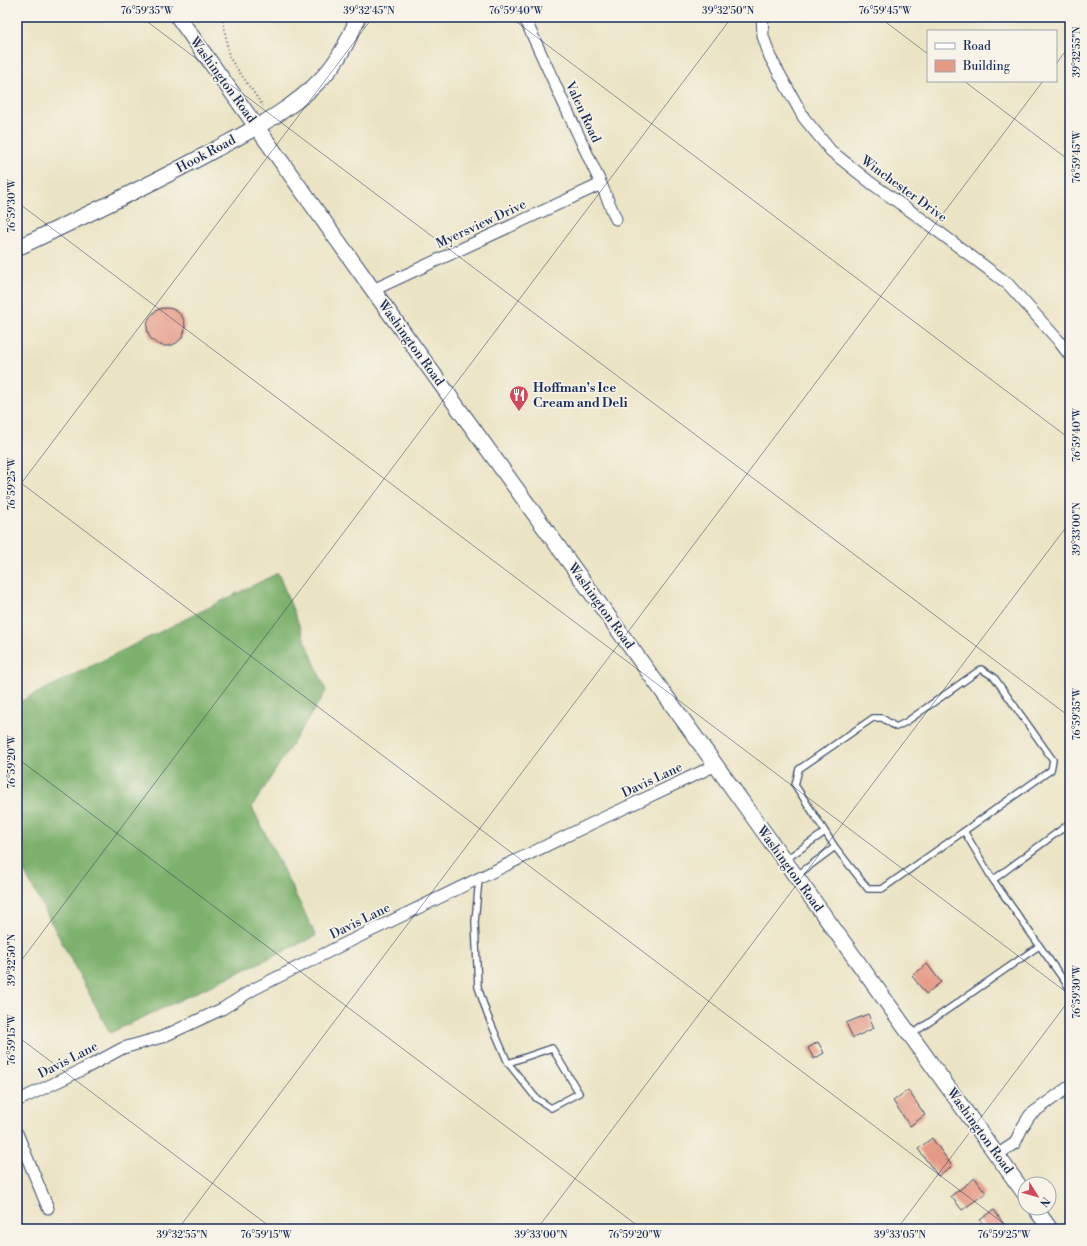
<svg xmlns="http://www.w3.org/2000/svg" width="1087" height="1246" viewBox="0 0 1087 1246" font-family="'Libre Bodoni',serif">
<rect width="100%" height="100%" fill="#f7f3e8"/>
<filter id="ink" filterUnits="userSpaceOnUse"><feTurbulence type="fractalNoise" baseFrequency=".025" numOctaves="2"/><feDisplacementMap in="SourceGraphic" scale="8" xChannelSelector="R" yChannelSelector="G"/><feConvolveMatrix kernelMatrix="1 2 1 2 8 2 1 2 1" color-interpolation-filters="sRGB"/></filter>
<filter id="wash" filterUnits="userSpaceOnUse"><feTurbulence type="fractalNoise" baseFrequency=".012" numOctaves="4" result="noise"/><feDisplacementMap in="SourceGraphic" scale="16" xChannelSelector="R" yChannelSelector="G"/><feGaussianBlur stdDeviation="0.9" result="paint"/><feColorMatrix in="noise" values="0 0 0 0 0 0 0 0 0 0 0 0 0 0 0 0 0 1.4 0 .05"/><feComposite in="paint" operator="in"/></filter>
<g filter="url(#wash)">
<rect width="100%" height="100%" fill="#ebe4c4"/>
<path fill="#7bb06c" stroke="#4b7065" d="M278 573 326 691 252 807 316 936 110 1033 17 858V703Z"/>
<g id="blocks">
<path fill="#e59a85" d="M147 327a19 19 0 1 1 38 0a19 19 0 1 1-38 0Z
M927 964 941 982 926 994 912 976Z
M868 1014 874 1028 853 1038 846 1023Z
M818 1042 824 1053 814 1059 808 1048Z
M908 1090 925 1115 910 1126 893 1101Z
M932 1138 952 1166 938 1176 918 1149Z
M975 1178 986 1193 962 1210 951 1196Z
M994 1210 1007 1229H986L980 1220Z"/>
</g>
</g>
<g filter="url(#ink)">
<use href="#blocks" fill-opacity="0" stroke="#3a4a6d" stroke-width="1"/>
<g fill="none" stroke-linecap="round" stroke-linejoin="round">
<g stroke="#3a4a6d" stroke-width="8">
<path id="lane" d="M1070 823 993 880 1070 989
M964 831 993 880
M785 860 825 832
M796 876 835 847 868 889H882L1051 770 1053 760 994 677 981 669 906 722 896 727 882 718H873L799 769 795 785 835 847
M479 879 475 922 478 987 487 1014 508 1063 536 1098 551 1108 579 1093 552 1048 508 1063
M911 1035 1039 946"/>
</g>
<g stroke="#3a4a6d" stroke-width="13">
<path id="street" d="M524 17 601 184 616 219
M762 17 763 36 770 57 804 118 831 151 871 183 919 217 1008 284 1058 340 1070 356
M373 290 601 184
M17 1101 84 1069 123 1048 162 1037 222 1009 254 989 344 944 599 820 716 765
M17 1133 48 1208
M997 1155 1015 1143 1022 1128 1030 1115 1070 1086
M1067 1229 1070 1227"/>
</g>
<g stroke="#3a4a6d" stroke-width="17">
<path id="secondary" d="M178 17 373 290 1025 1194
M17 248C84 216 151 185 216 149 252 130 295 108 323 77 340 59 349 39 358 17
M1035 1208 1050 1229"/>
</g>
<path stroke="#3a4a6d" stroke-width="2" stroke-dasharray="1 3" stroke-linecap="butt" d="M222 17 224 25 229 57 263 106"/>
<use href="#lane" stroke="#fff" stroke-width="5.5"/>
<use href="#street" stroke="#fff" stroke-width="11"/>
<use href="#secondary" stroke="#fff" stroke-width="15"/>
</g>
</g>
<path fill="none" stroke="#1b2f5e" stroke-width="1" stroke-opacity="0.45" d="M141 17 1070 717M510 17 1070 439M879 17 928 54M1056 64 1070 45M964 81 1070 161M17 202 1070 995M17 480 1011 1229M17 489 373 17M17 758 642 1229M17 966 732 17M17 1036 273 1229M178 1229 1043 81M537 1229 1070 522M897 1229 1070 999"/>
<defs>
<g id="restaurant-pin" transform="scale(1)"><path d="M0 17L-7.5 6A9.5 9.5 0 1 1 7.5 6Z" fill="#d1495b" stroke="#f7f3e8"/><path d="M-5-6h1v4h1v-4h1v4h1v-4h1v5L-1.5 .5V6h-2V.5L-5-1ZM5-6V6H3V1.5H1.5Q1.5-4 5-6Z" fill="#fff"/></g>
</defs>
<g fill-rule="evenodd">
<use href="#restaurant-pin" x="519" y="395"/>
</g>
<g text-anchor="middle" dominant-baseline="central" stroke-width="3.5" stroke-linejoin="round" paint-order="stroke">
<g font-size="13" fill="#1b2f5e" stroke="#f7f3e8">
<text transform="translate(223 80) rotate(54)">Washington Road</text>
<text transform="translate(583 112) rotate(65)">Valen Road</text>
<text transform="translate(206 154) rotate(-28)">Hook Road</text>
<text transform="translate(904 189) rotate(36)">Winchester Drive</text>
<text transform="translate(481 224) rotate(-25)">Myersview Drive</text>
<text transform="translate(411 343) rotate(54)">Washington Road</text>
<text transform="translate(601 606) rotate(54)">Washington Road</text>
<text transform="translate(652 780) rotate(-25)">Davis Lane</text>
<text transform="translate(790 869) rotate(54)">Washington Road</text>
<text transform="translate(360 921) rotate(-26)">Davis Lane</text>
<text transform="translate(68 1060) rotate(-27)">Davis Lane</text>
<text transform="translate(980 1131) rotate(54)">Washington Road</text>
</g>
<g font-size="13" font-weight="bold" fill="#1b2f5e" stroke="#f7f3e8" text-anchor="start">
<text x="533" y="388">Hoffman's Ice<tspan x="533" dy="15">Cream and Deli</tspan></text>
</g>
</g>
<rect width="1087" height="1246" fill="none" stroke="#f7f3e8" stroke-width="44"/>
<rect x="927" y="30" width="130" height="52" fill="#f7f3e8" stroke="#9fa5b1"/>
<rect x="935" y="43" width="20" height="6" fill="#ffffff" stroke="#9fa5b1"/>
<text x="963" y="50" font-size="12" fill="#1b2f5e">Road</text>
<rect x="935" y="60" width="20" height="12" fill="#e59a85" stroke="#9fa5b1"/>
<text x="963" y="70" font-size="12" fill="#1b2f5e">Building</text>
<g transform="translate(1037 1196) rotate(127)"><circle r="19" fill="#f7f3e8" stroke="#9fa5b1"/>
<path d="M0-3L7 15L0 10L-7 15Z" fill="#d1495b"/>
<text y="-6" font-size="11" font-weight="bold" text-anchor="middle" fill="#1b2f5e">N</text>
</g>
<rect x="22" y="22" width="1043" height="1202" fill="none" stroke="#1b2f5e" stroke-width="1.5"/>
<g font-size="10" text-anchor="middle" fill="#1b2f5e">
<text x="147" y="14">76°59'35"W</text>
<text x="369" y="14">39°32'45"N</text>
<text x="516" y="14">76°59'40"W</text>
<text x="728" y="14">39°32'50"N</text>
<text x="885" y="14">76°59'45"W</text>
<text transform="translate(1076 52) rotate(-90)" y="4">39°32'55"N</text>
<text transform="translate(1076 157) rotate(-90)" y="4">76°59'45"W</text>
<text transform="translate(11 206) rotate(-90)" y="4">76°59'30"W</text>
<text transform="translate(1076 435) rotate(-90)" y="4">76°59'40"W</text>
<text transform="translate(11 484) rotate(-90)" y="4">76°59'25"W</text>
<text transform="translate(1076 529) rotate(-90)" y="4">39°33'00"N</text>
<text transform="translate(1076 714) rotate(-90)" y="4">76°59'35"W</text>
<text transform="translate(11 762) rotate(-90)" y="4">76°59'20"W</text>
<text transform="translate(11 960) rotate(-90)" y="4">39°32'50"N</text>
<text transform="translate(1076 992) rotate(-90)" y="4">76°59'30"W</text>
<text transform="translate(11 1040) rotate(-90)" y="4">76°59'15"W</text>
<text x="182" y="1238">39°32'55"N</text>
<text x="266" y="1238">76°59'15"W</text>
<text x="541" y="1238">39°33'00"N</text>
<text x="635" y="1238">76°59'20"W</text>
<text x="900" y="1238">39°33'05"N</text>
<text x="1004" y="1238">76°59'25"W</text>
</g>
</svg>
